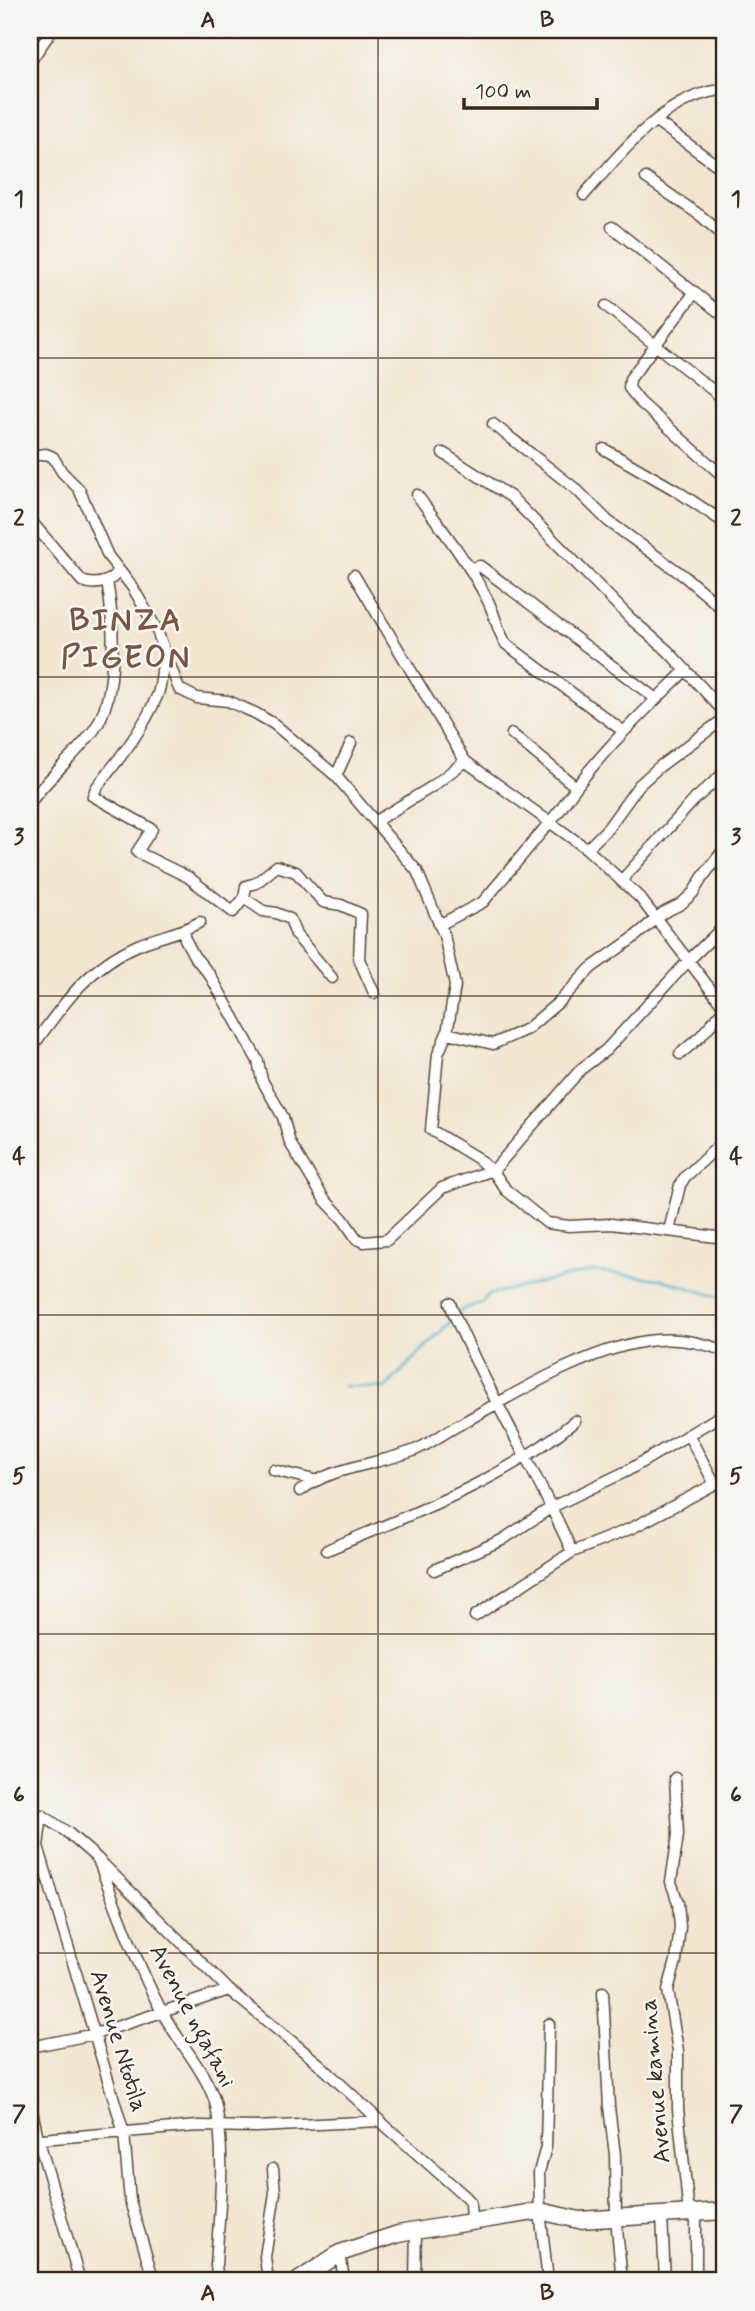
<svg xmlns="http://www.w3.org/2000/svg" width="755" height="2311" viewBox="0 0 755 2311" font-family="Mynerve,sans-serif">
<rect width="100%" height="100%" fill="#f6f6f2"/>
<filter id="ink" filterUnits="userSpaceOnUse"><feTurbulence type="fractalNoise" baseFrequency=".0143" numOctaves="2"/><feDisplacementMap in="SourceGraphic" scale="14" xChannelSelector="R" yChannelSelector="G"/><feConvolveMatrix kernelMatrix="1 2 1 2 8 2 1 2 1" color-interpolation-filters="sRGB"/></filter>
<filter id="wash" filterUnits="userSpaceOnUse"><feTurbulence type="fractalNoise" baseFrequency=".00686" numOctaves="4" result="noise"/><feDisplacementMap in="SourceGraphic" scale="28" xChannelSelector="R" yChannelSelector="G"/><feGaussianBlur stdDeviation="1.57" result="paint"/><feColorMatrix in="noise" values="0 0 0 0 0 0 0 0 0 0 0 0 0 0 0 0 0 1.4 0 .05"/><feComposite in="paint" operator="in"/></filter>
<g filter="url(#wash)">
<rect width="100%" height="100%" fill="#f2e6d1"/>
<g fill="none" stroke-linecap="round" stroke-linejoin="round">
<path stroke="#4cb7c9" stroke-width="2.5" d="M456 1315 463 1309 482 1303 487 1295 592 1271 661 1279 725 1299
M344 1386 385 1388 452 1320"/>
</g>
</g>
<g filter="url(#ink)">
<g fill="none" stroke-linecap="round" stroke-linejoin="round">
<g stroke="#564639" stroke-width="13">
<path id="minor" d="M30 62 52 30
M656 121 725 171
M646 178 701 216 725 237
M584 195C619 155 668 92 725 90
M612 227 725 317
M695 292 630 379 629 388 640 402 725 478
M606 306 725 400
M493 424 577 490 608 521 684 576 725 611
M604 449 677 491 725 523
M443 453 511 497 631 619 668 651 725 713
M30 456 46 454 53 457 62 472 79 489 108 556 133 588 156 628 179 689 197 698 228 701 255 713 274 724 336 776 417 871 444 935 455 986 447 1033 438 1054 431 1130 477 1158 495 1174 506 1190 547 1223 569 1226 611 1224 725 1238
M417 495C442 529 468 562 487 599 495 614 497 630 506 644L623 731
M30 520 82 581C94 586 112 583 118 571
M470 568 480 566 656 699
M354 575 465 761 587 849 640 898 725 1008
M166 654C160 668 163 683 157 696 143 730 119 759 96 788L93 796 152 829 137 852 188 877 233 912 244 898 263 911 276 913 290 919 296 935 332 978
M512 734 576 787
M336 776 351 743
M30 803C49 776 75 756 94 730 119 695 114 622 107 581
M376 821 433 786 465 761
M587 849 608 828 639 785 659 767 725 718
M621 881 695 799 725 772
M244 898 246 886 256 883 277 866 296 872 323 902 341 905 361 914 359 959 374 993
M439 925 483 902 560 810C594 758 641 714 686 670
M185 931V939L194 956 210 975 258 1061 262 1080 283 1117 290 1143 324 1199 343 1219 357 1239 364 1242 387 1240 442 1188 490 1171
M447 1033 493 1044 527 1029 560 1001 591 968 632 939 663 913 681 904 693 893 702 878 725 848
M30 1050C61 1007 87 967 138 945 159 936 181 933 200 922
M680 1054 700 1037 725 1008
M493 1171 581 1069 606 1050 689 960 725 925
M669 1231 680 1185 685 1177 725 1140
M450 1303C459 1329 472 1353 484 1377 513 1436 546 1492 572 1552
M273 1470 314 1480
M300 1491C332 1466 378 1465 415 1450 430 1444 442 1434 457 1426 513 1395 592 1345 657 1340 680 1338 704 1343 725 1351
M327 1550C413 1513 503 1481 575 1421
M434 1570 502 1540 552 1507 627 1471 725 1413
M475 1616 572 1552 632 1528 715 1484 689 1436
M675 1778 678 1835 671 1882 678 1903 680 1927 676 1961 668 1990 678 2051V2109L689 2214
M99 1862C118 1912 136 1962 161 2010 176 2039 209 2075 216 2106 226 2156 219 2214 216 2265L217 2276 220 2281
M603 1992 609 2107 615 2155 616 2218 622 2281
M30 2047 95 2034 229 1990
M30 2102 38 2138 80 2281
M30 2140 198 2126 257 2127 380 2121
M696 2214V2281
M662 2216 665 2281
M340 2253 344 2281
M154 2281 130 2201 124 2133 38 1846 42 1815 67 1832 98 1859 229 1990 318 2063 380 2121 466 2197 470 2202 471 2222
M268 2281 265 2257 275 2193 273 2169
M415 2281 416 2231
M548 2281 540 2211 539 2172 546 2147 549 2024"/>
</g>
<g stroke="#564639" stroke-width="19">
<path id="trunk" d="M298 2281 340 2253 398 2234 433 2228 540 2211 579 2220 725 2211"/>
</g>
<use href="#minor" stroke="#fff" stroke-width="10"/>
<use href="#trunk" stroke="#fff" stroke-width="16"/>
</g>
</g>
<path fill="none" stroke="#3b2a1e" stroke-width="2" stroke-opacity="0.55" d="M378 30V2281M30 358H725M30 677H725M30 996H725M30 1315H725M30 1634H725M30 1953H725"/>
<g text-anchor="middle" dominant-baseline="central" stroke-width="5" stroke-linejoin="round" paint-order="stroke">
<g font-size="24" fill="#3b2a1e" stroke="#f6f6f2">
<text transform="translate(192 2016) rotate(62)">Avenue ngafani</text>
<text transform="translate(118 2041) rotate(73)">Avenue Ntotila</text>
<text transform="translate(656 2081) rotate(-95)">Avenue kamina</text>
</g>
<g font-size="32" font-weight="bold" letter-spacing="2" fill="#7a5542" stroke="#f6f6f2">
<text x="126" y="621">BINZA<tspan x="126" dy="37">PIGEON</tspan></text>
</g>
</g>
<rect width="755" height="2311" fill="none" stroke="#f6f6f2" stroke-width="77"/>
<path d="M464 98v10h133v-10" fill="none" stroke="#3b2a1e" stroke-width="3.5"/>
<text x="475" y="98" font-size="21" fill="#3b2a1e" stroke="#f6f6f2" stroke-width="5" paint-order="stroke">100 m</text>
<rect x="38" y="38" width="678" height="2234" fill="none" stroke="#3b2a1e" stroke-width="2.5"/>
<g font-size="23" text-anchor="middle" font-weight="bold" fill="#3b2a1e">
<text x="208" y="27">A</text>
<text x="547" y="27">B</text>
<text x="19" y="206">1</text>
<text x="736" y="206">1</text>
<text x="19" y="525">2</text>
<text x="736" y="525">2</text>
<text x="19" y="844">3</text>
<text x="736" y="844">3</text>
<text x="19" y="1163">4</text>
<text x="736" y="1163">4</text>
<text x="19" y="1483">5</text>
<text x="736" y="1483">5</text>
<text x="19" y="1802">6</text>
<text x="736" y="1802">6</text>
<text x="19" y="2121">7</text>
<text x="736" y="2121">7</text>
<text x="208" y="2300">A</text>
<text x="547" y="2300">B</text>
</g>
</svg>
